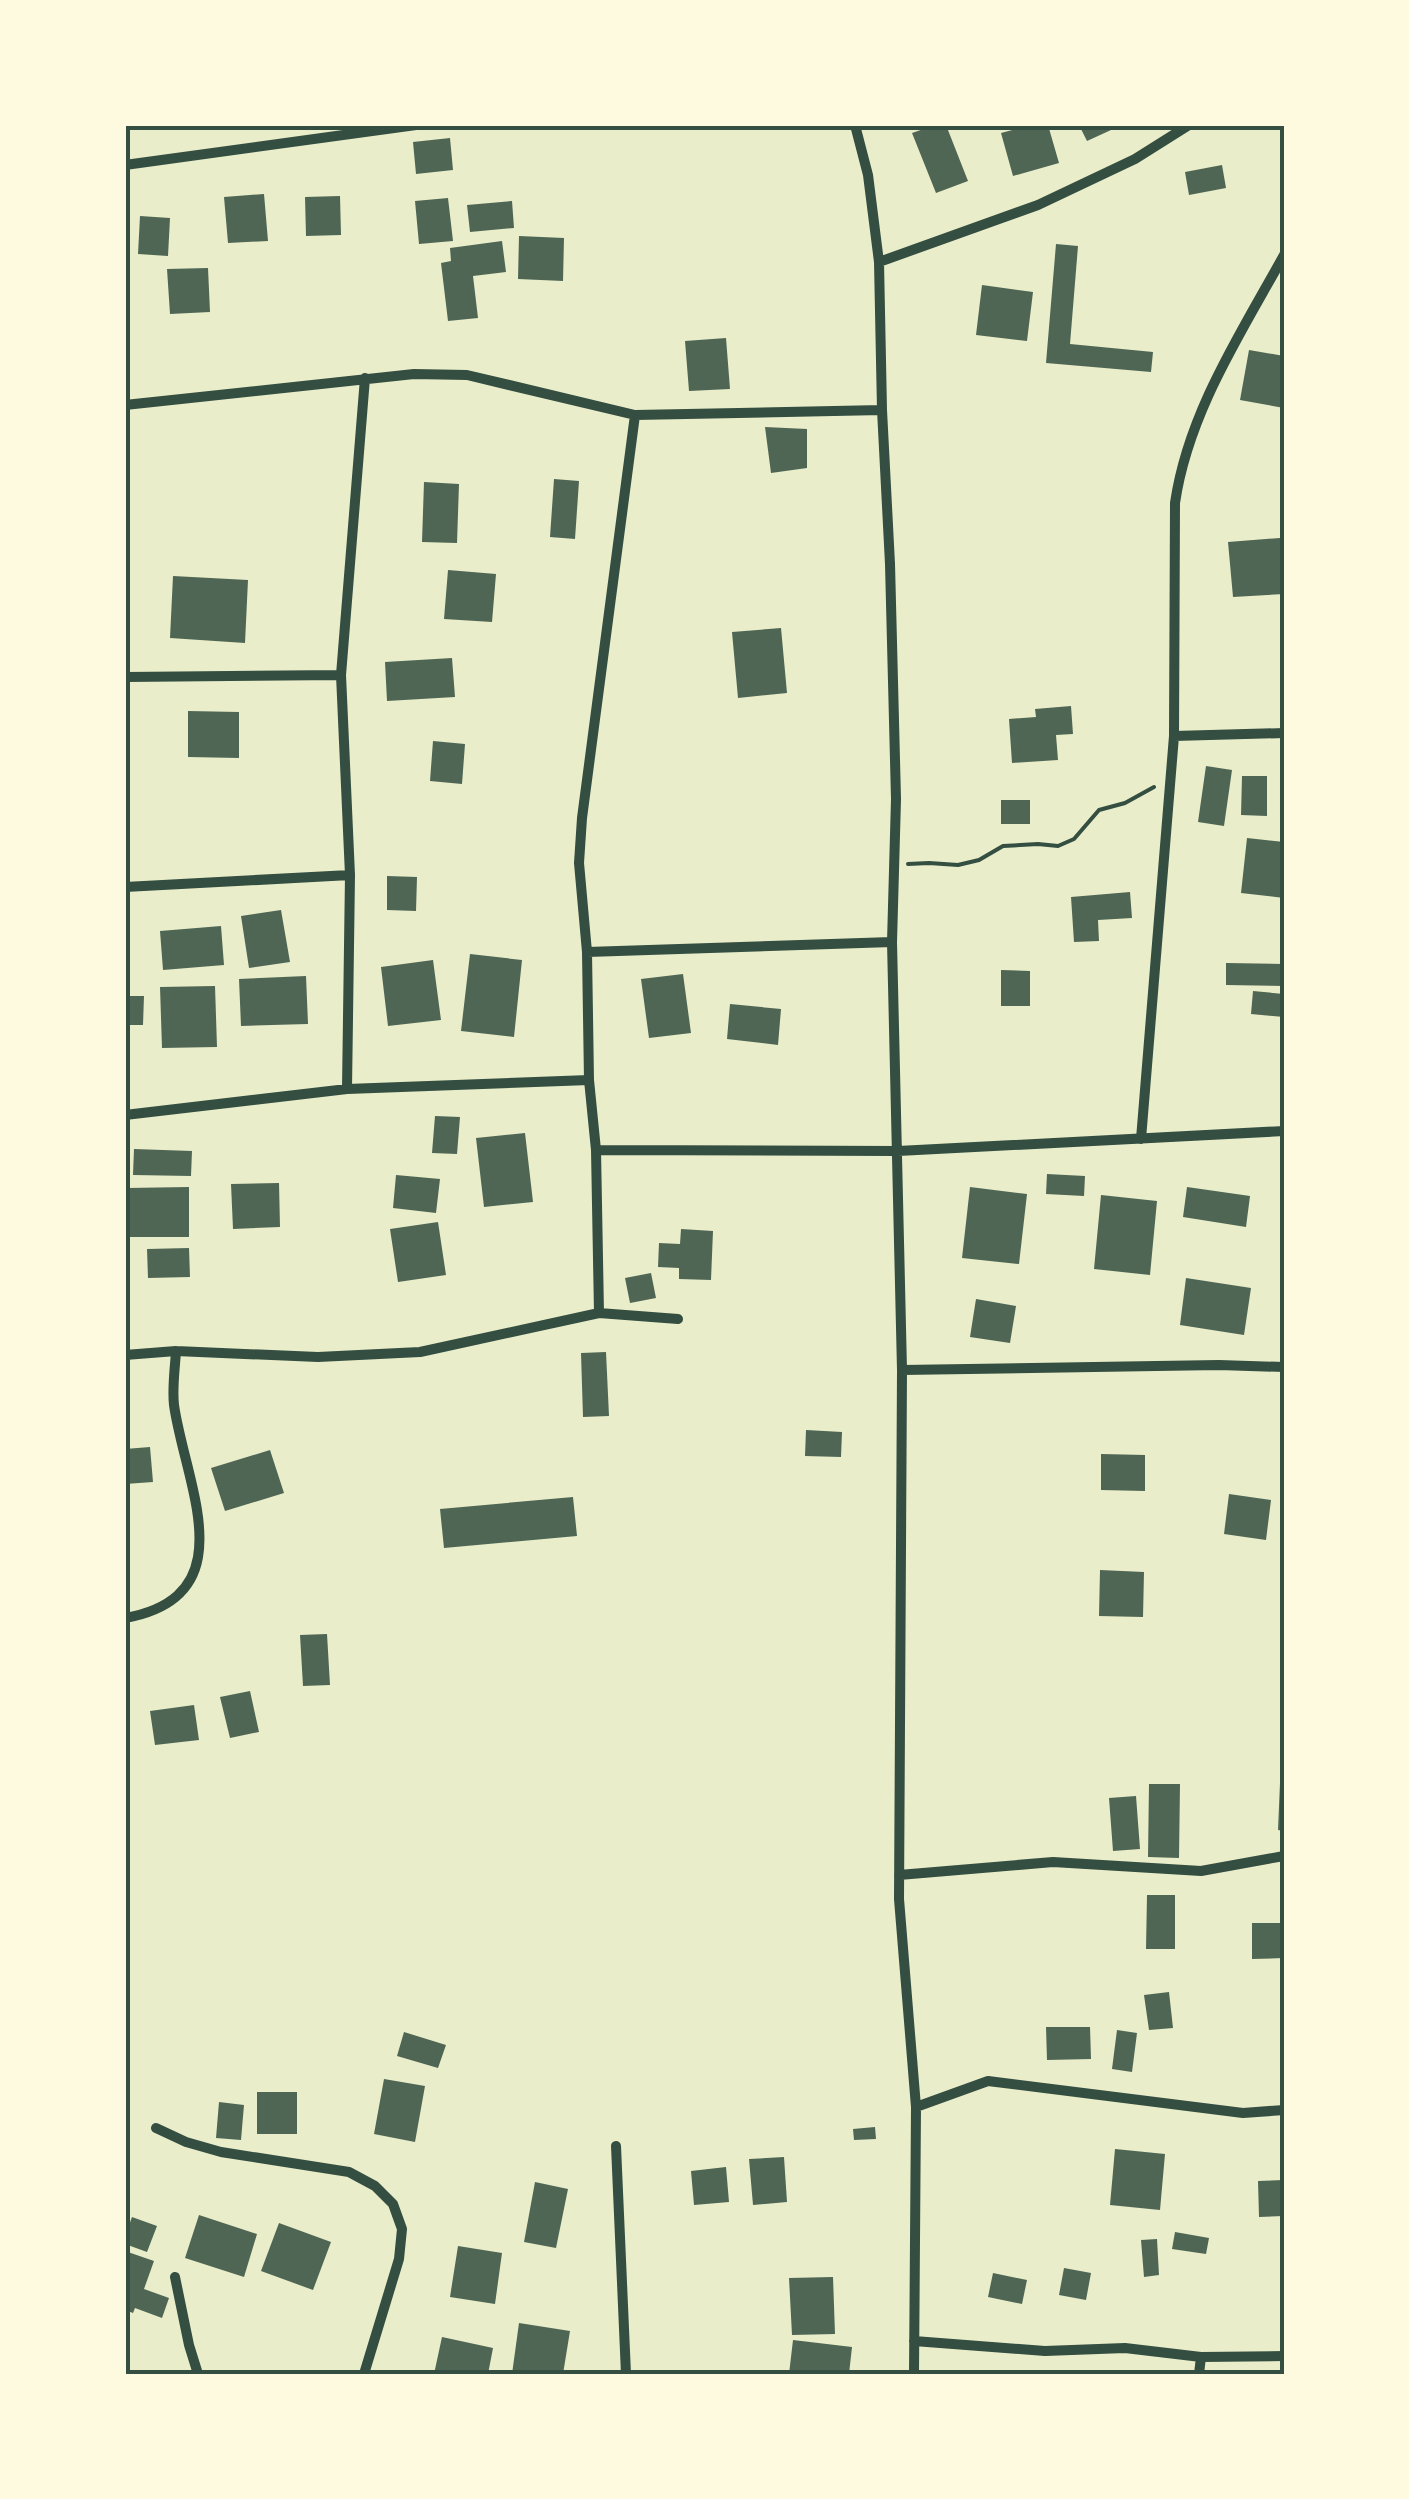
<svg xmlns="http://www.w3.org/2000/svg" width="1409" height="2499" viewBox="0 0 1409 2499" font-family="'Asap Condensed',sans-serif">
<rect width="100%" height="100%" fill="#e9edc9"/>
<path fill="#4f6655" d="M935 125H946L968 181 936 193 912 133Z
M1031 125H1048L1059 163 1013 176 1001 133Z
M1079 125H1122L1087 141Z
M450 138 453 170 416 174 413 142Z
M1222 165 1226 188 1189 195 1185 172Z
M264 194 268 241 228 243 224 197Z
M340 196 341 235 306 236 305 197Z
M448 198 453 241 419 244 415 201Z
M512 201 514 228 470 232 467 205Z
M125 215H129V263H125Z
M140 216 170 218 168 256 138 254Z
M519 236 564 238 563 281 518 279Z
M502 241 506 272 473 276 478 318 448 321 441 263 451 261 450 248Z
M1056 244 1078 246 1070 344 1153 352 1151 372 1046 363Z
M208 268 210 312 170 314 167 269Z
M125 272H130V332H125Z
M982 285 1033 292 1027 341 976 335Z
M726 338 730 389 689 391 685 341Z
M1249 350 1284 356V408L1240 400Z
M765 427 807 429V468L771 473Z
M554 479 579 481 575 539 550 537Z
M424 482 459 484 457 543 422 542Z
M1280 538 1284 594 1233 597 1228 542Z
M448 570 496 574 492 622 444 619Z
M173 576 248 580 245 643 170 638Z
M781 628 787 693 738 698 732 632Z
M452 658 455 697 387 701 385 662Z
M1071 706 1073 734 1056 735 1058 760 1012 763 1009 719 1036 717 1035 709Z
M188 711 239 712V758L188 757Z
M433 741 465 744 462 784 430 781Z
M1206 766 1232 770 1224 826 1198 822Z
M1242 776H1267V816L1241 815Z
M1001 800H1030V824H1001Z
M1247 838 1284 842V898L1241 893Z
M387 876 417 877 416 911 387 910Z
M1130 892 1132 918 1098 920 1099 941 1074 942 1071 897Z
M281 910 290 962 249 968 241 916Z
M221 926 224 965 163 970 160 931Z
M470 954 522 960 514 1037 461 1031Z
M433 960 441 1020 388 1026 381 967Z
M1226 963 1284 964V986L1226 985Z
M1001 970 1030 971V1006H1001Z
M683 974 691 1033 649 1038 641 979Z
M306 976 308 1024 241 1026 239 979Z
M215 986 217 1047 162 1048 160 987Z
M1253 991 1284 994V1017L1251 1014Z
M125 996H144L143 1025H125Z
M730 1004 781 1009 778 1045 727 1039Z
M435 1116 460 1117 457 1154 432 1153Z
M525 1133 533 1202 484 1207 476 1138Z
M134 1149 192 1151 191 1176 133 1175Z
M1047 1174 1085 1176 1084 1196 1046 1194Z
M396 1175 440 1179 436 1213 393 1208Z
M279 1183 280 1227 233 1229 231 1184Z
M189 1187V1237H127L126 1188Z
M970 1187 1027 1194 1019 1264 962 1258Z
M1187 1187 1250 1196 1246 1227 1183 1217Z
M1101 1195 1157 1201 1150 1275 1094 1269Z
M438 1222 446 1275 398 1282 390 1229Z
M681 1229 713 1231 711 1280 679 1279V1268L658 1267 659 1243 680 1244Z
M189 1248 190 1277 148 1278 147 1249Z
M651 1273 656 1298 630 1303 625 1278Z
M1186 1278 1251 1288 1244 1335 1180 1325Z
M976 1299 1016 1306 1010 1343 970 1337Z
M606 1352 609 1416 583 1417 581 1353Z
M806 1430 842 1432 841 1457 805 1456Z
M150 1447 153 1482 125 1484V1449Z
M270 1450 284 1493 225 1511 211 1468Z
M1101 1454 1145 1455V1491L1101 1490Z
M1229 1494 1271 1500 1266 1540 1224 1534Z
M573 1497 577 1536 444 1548 440 1509Z
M1100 1570 1144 1572 1143 1617 1099 1616Z
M327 1634 330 1685 303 1686 300 1635Z
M250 1691 259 1732 230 1738 220 1697Z
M194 1705 199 1740 155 1745 150 1711Z
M1280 1783H1284V1831L1278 1830Z
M1149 1784H1180L1179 1858 1148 1857Z
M1136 1796 1140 1849 1113 1851 1109 1798Z
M1147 1895H1175V1949H1146Z
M1252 1923H1284V1958L1252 1959Z
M1169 1992 1173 2028 1149 2030 1144 1995Z
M1046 2027H1090L1091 2059 1047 2060Z
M1117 2030 1137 2033 1132 2072 1112 2069Z
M404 2032 446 2045 438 2068 397 2056Z
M384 2079 425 2086 415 2142 374 2134Z
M257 2092H297V2134H257Z
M219 2102 244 2105 241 2140 216 2138Z
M875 2127 876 2139 854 2140 853 2129Z
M1115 2149 1165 2154 1160 2210 1110 2205Z
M784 2157 787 2202 753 2205 749 2159Z
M726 2167 729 2202 694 2205 691 2171Z
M1284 2180V2216L1259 2217 1258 2181Z
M535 2182 568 2189 556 2248 524 2242Z
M199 2215 257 2234 244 2277 185 2258Z
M132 2217 157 2226 147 2252 125 2244V2236Z
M279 2223 331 2242 313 2290 261 2271Z
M1175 2232 1209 2238 1206 2254 1172 2249Z
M1157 2239 1159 2275 1144 2277 1141 2240Z
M458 2246 502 2253 495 2304 450 2297Z
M125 2251 154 2261 144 2289 169 2298 162 2318 135 2308 133 2313 125 2310Z
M1064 2268 1091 2273 1086 2300 1059 2295Z
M993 2273 1027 2280 1022 2304 988 2297Z
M833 2277 835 2334 792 2335 789 2278Z
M519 2323 570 2331 563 2374H512Z
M442 2337 493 2348 488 2374H434Z
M793 2340 852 2347 849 2374H789Z"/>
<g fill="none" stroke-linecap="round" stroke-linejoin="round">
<path stroke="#344e41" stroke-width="4" d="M908 864 929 863 958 865 979 860 1003 846 1038 844 1058 846 1074 839 1099 810 1125 803 1154 787"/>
<path stroke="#344e41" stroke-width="10" d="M855 125 868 175 879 262 882 410 890 564 896 799 892 942 902 1370 899 1899 916 2107 914 2374
M125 165 416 125
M879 262 1038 205 1135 159 1189 125
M125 405 414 374 467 375 635 415 882 410
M125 677 341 675
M1174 736 1284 733
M125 887 350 875
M587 952 892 942
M347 1089 350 875 341 675 365 378
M125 1115 347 1089 589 1080
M1141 1139 1174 736 1175 503C1188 413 1241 333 1284 255
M596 1150 898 1151 1284 1131
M599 1313 596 1150 589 1080 587 952 579 863 582 818 635 415
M125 1355 176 1351 318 1357 420 1352 599 1313 678 1319
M902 1370 1219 1365 1284 1367
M125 1618C247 1596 185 1484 174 1405 172 1388 175 1368 176 1351
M899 1875 1053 1862 1201 1871 1284 1856
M916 2107 988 2081 1243 2113 1284 2110
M156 2128 186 2142 221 2152 349 2172 375 2186 393 2204 402 2229 399 2259 364 2374
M616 2146 626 2374
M175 2277 189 2345 198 2374
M914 2341 1045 2351 1125 2348 1201 2357 1284 2356
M1199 2374 1201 2357"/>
</g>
<rect width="1409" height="2499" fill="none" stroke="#fefae0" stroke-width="255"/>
<rect x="128" y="128" width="1154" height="2244" fill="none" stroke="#344e41" stroke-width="4"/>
</svg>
